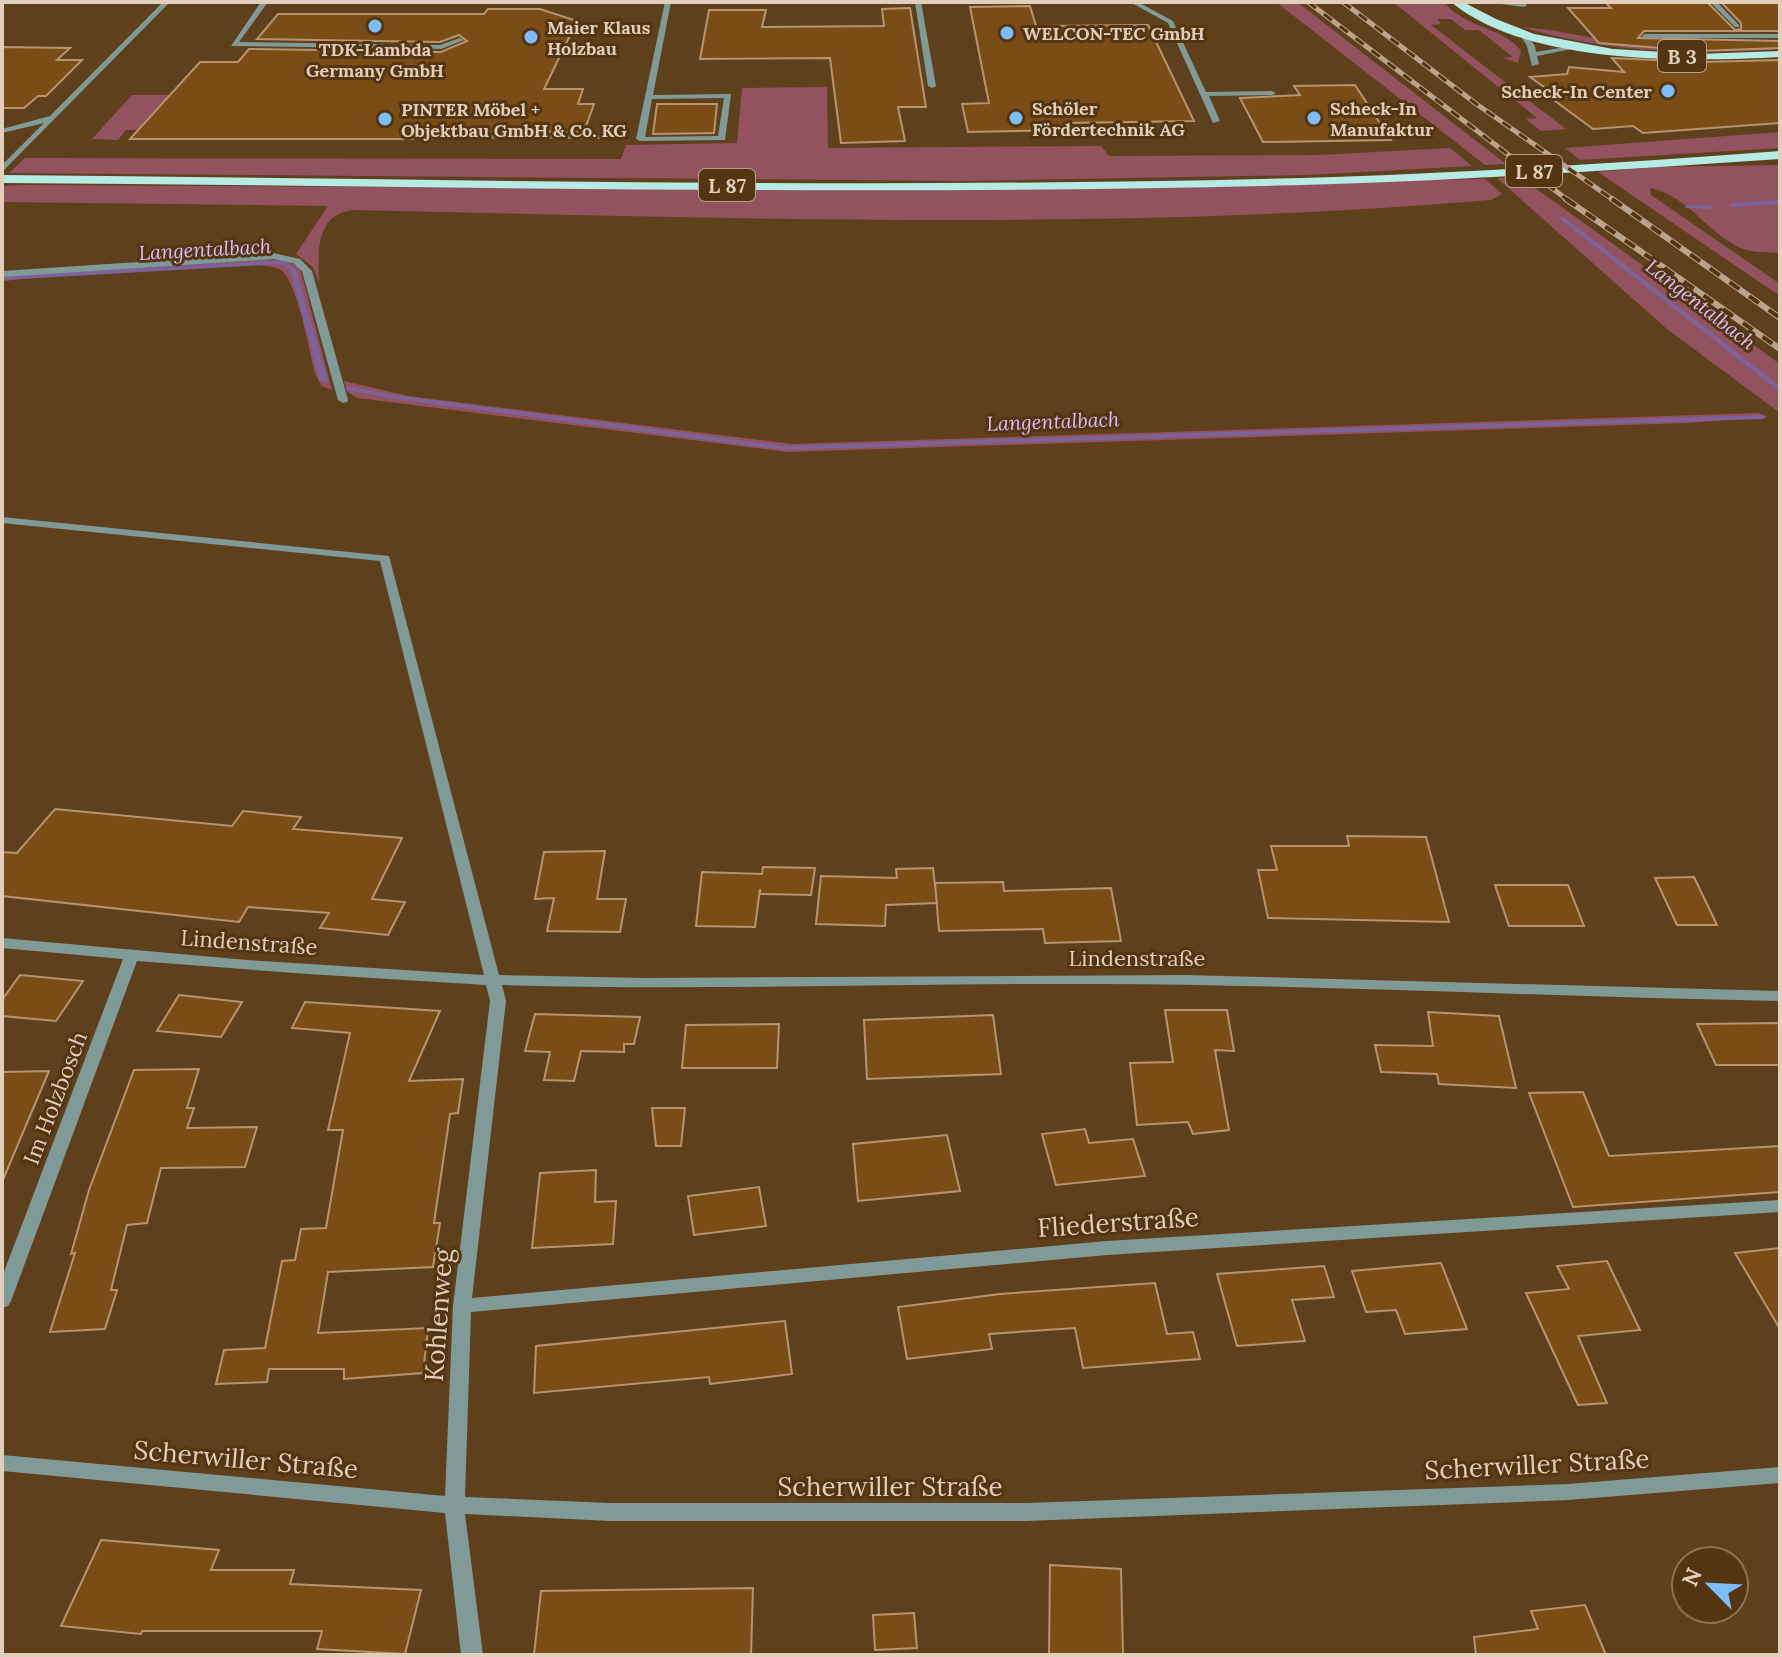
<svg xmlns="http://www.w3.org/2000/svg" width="1782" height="1657" viewBox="0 0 1782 1657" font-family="Lora,serif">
<rect width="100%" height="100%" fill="#5f401c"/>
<path fill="#925260" d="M1276 2H1297L1506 164 1485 165Z
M1393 2H1444C1467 30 1505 27 1521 51L1518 63 1503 58 1513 57 1479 30H1465L1451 19H1437L1441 24 1431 25 1566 129 1541 131 1526 119 1537 118Z
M1522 27C1563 30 1603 41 1644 47 1688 53 1735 47 1780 45V49C1693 55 1606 53 1522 27Z
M827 87 828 148 1101 146 1109 156 1319 155 1450 148 1472 166 1307 175 961 181 9 173 25 158 621 159 626 145 737 143 742 88Z
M132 95H199L172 130H126L118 140 92 139Z
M1780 132V148L1580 160 1565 148Z
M1780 165V253C1768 252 1754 253 1743 249 1707 234 1688 195 1650 188L1651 195 1780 284V296L1598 172 1658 167Z
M1520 177 1780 364V413L1667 329 1497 178Z
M1485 179 1502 194 1491 200C1113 232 732 218 354 210 315 214 318 252 319 283L313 267 296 254 328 206 2 202V186L25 185 904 190Z
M265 259 289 261 300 268 332 390 321 386 315 373C309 351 298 283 281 270 259 254 43 278 2 281V276Z
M344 381 408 396 792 444 1760 413 1763 417 1689 423 787 452 358 398 347 392Z"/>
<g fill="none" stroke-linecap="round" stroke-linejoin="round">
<path fill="#7e629a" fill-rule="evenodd" d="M1780 200V204L1732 207 1729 205 1732 203Z
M1688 205H1711L1714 207 1711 209 1686 208 1685 207Z
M1560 217H1564L1780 386V392L1560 219Z
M282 260 296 269 328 381 327 383 320 381 290 270 281 264 2 280V276Z
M346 386 395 395 784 446 1763 415 1767 417 1763 419 784 450 395 399 346 390Z"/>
</g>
<path fill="#7a4d17" stroke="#b7936f" stroke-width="2" d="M1605 2H1707L1735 30 1741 29V23L1721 2H1780V31H1644L1638 38 1780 41V48L1698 51 1599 43 1568 8H1611Z
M1030 6 1036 26 1148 25 1194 121 1067 123 1069 130 968 132 962 104 989 103 970 7Z
M910 8 926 107H898L905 141 841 143 830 58 700 59 709 10H766L762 27 884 26 882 9Z
M488 9H540L577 21 544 89H583L578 104H594L584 132 438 131 431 135 432 139H130L200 62H238L249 49 441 52 467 41 459 35 440 42 257 39 278 14H484Z
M2 47 70 48 57 60H82L46 96H38L24 108H2Z
M1612 58 1700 62 1780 60V123L1643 133 1633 126 1593 129 1543 92H1551L1530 77 1567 74 1569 67 1624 72Z
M1355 85 1391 140 1263 142 1240 98 1300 95 1294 86Z
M657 104H717L714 133 653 134Z
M55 809 232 826 243 811 301 817 293 829 402 838 372 899 405 902 388 935 320 928 329 913 248 907 239 922 2 896V852L17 853Z
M1347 836 1426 837 1449 922 1268 918 1258 870H1277L1271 846H1349Z
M605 851 597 899H626L620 932 547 931 554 898 535 899 544 852Z
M763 867 815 868 811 895 760 894V889L755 927 696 926 702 872 762 874Z
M933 868 937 903 886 905 885 926 816 924 821 876 897 878 896 869Z
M1694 877 1717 925H1677L1655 878Z
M1003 882 1004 891 1111 888 1121 941 1045 943 1043 929 939 931 935 883Z
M1495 885H1568L1584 926H1509Z
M20 975 83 981 56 1021 2 1016V1000Z
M179 995 242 1002 221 1037 157 1031Z
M305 1002 440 1011 409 1081 463 1079 458 1113 450 1114 434 1223H440L433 1267 328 1272 318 1333 428 1328 423 1373 344 1379V1369H269L267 1382 216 1384 224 1350 265 1348 282 1261 295 1260 301 1229 326 1228 343 1130H328L350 1033 292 1028Z
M1165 1010H1227L1234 1051 1215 1050 1229 1130 1193 1134 1188 1122 1137 1125 1130 1063 1173 1062Z
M1428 1012 1499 1016 1516 1088 1439 1084 1437 1074 1381 1072 1375 1045 1433 1046Z
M535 1014 640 1017 634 1044H624V1052L581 1051 574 1081 544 1080 550 1052 525 1051Z
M993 1015 1001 1074 867 1079 864 1020Z
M1780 1023V1065H1716L1697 1024Z
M779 1024 777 1068H682L686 1025Z
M199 1069 187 1108H194L187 1128 257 1127 245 1167 161 1168 147 1223 127 1225 111 1290H117L105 1329 50 1332 75 1253 71 1254 89 1190 134 1070Z
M49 1071 2 1182V1072Z
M1583 1092 1609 1156 1780 1146V1192L1573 1207 1529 1093Z
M652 1108H685L681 1146H656Z
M1085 1129 1089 1143 1133 1139 1145 1176 1056 1185 1042 1134Z
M947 1135 960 1191 858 1201 853 1144Z
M596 1170 595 1202 616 1201 613 1244 532 1248 540 1173Z
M759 1187 766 1226 694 1235 688 1196Z
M1780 1248V1329L1735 1253Z
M1607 1261 1640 1330 1578 1336 1607 1403 1578 1405 1526 1293 1569 1289 1557 1266Z
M1441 1263 1467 1329 1405 1334 1396 1310 1366 1312 1352 1271Z
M1324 1266 1334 1297 1292 1300 1305 1341 1237 1346 1217 1274Z
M1155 1283 1167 1334 1193 1332 1200 1359 1083 1368 1075 1328 989 1334 992 1349 907 1359 898 1307 1000 1294Z
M785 1321 792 1374 710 1384 709 1377 534 1393 536 1346Z
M101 1540 219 1550 211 1570H294L290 1584 421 1590 405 1654 317 1649 322 1631H142L141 1634 61 1626Z
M1050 1565 1121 1569 1123 1655H1049Z
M753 1588 751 1655H534L541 1591Z
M1585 1605 1606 1655H1476L1474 1637 1538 1629 1531 1611Z
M914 1613 917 1648 875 1650 873 1615Z"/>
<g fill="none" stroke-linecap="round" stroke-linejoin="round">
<path fill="#809a97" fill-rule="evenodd" d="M163 2H170L2 172V165L44 123 2 133V129L50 116Z
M261 2H268L239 42 440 45 460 38 464 40 441 49 231 46Z
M665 2H671L653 95 731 94 725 140 640 141 636 139ZM724 98 718 136 645 137 652 99Z
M915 2H921L936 86 932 88 928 86Z
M1130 2H1138L1173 21 1206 92 1272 91 1276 93 1272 95 1209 96 1220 121 1213 123 1168 23Z
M1486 2H1525L1527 5 1524 7Z
M1710 2H1717L1739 25V27H1735Z
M1517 30H1523L1535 46 1536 52 1577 45 1581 47 1537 56 1539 64 1532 66 1527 46Z
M1644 34H1780V38H1641Z
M438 134 608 135 612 137 608 139 435 138 434 136Z
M273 253 300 259 312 271 348 400 347 402 343 403 338 400 302 271 293 263 273 259 2 277V271Z
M2 517 389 556 499 975 644 978 1186 975 1780 991V1001C1553 997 1326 985 1099 984 900 983 701 991 502 985L506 1001 472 1298 1107 1241 1780 1200V1212L1107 1255 471 1312 465 1497 610 1503H1026L1568 1484 1780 1467V1483L1568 1500 1026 1521H610L465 1514 483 1655H461L445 1513 2 1471V1455L445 1496 453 1306 490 1001 486 985 308 974 137 961 11 1301 8 1306 2 1308V1277L123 959 2 948V938L247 960 484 975 380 561 2 523Z"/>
<path fill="#b5ebe4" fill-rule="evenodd" d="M1451 2H1463L1496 19 1534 34 1613 49 1698 54 1780 51V57C1686 62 1527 65 1451 2Z
M1780 151V159C1631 169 1483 179 1334 184 890 197 446 186 2 183V175C446 179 890 190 1334 177 1483 172 1631 162 1780 151Z"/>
<g stroke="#baa48c" stroke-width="5">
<path id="rail-far1" d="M1308 2 1569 201
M1343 2 1475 103 1615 201"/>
</g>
<g stroke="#baa48c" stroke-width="6">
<path id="rail" d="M1566 199 1780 349
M1612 199 1780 318"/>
</g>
<use href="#rail-far1" stroke="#543511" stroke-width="3" stroke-dasharray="10" stroke-linecap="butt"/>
<use href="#rail" stroke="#543511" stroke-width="4" stroke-dasharray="12" stroke-linecap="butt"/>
</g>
<g fill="#7cbef9" stroke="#543511" stroke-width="3">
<circle cx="375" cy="26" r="8"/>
<circle cx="1007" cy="33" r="8"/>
<circle cx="531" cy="37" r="8"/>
<circle cx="1668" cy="91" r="8"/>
<circle cx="1016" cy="118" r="8"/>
<circle cx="1314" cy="118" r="8"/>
<circle cx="385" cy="119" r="8"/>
</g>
<g text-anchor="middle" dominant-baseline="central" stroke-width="6" stroke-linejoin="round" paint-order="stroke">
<g font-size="18" font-weight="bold" fill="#e1cebb" stroke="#543511" text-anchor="start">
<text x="547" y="27">Maier Klaus<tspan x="547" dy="21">Holzbau</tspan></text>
<text x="1023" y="33">WELCON-TEC GmbH</text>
<text x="375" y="49" text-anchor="middle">TDK-Lambda<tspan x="375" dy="21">Germany GmbH</tspan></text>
<text x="1652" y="91" text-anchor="end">Scheck-In Center</text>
<text x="1032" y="108">Schöler<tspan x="1032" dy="21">Fördertechnik AG</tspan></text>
<text x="1330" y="108">Scheck-In<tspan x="1330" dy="21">Manufaktur</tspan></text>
<text x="401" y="109">PINTER Möbel +<tspan x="401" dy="21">Objektbau GmbH &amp; Co. KG</tspan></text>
</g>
<g fill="#543511" stroke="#b7a088" stroke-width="2">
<rect x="1658" y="40" width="48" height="32" rx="6"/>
<rect x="1506" y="155" width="56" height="32" rx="6"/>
<rect x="699" y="169" width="56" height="32" rx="6"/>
</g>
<g font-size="20" font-weight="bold" fill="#e1cebb">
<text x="1682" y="56">B 3</text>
<text x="1534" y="171">L 87</text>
<text x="727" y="185">L 87</text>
</g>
<g font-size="20" font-style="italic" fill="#dbbbfd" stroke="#543511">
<text transform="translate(205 249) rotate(-3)">Langentalbach</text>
<text transform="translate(1701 304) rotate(38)">Langentalbach</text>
<text transform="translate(1053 421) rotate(-2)">Langentalbach</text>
</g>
<g font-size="22" fill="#e1cebb" stroke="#543511">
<text transform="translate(249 942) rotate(4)">Lindenstraße</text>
<text x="1137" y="958">Lindenstraße</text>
<text transform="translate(55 1098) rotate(-69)">Im Holzbosch</text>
</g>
<g font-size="26" fill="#e1cebb" stroke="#543511">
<text transform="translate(1118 1222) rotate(-4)">Fliederstraße</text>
<text transform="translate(438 1315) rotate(-86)">Kohlenweg</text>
<text transform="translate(246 1459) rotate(5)">Scherwiller Straße</text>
<text transform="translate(1537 1464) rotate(-3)">Scherwiller Straße</text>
<text x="890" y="1486">Scherwiller Straße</text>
</g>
</g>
<rect width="1782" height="1657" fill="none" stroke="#e1cebb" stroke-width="8"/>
<g transform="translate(1710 1585) rotate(294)"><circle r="38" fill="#543511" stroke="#8c7255" stroke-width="2"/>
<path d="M0-6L14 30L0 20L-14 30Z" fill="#7cbef9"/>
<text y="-12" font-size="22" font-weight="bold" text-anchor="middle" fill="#e1cebb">N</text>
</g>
</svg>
